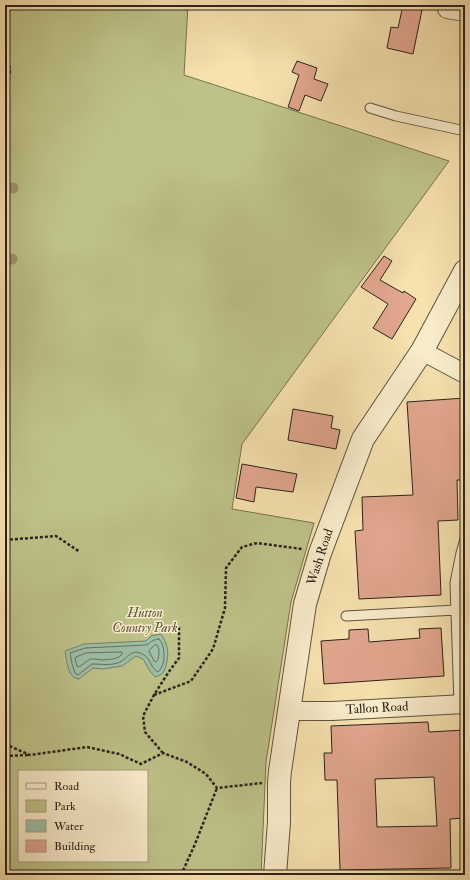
<svg xmlns="http://www.w3.org/2000/svg" width="470" height="880" viewBox="0 0 470 880" font-family="'IM FELL Double Pica',serif">
<rect width="100%" height="100%" fill="#f6e1af"/>
<filter id="stains"><feTurbulence type="fractalNoise" baseFrequency=".005" numOctaves="4"/><feColorMatrix values="0 0 0 0 .2 0 0 0 0 .09 0 0 0 0 .02 0 0 0 .5 -.17"/></filter>
<radialGradient id="worn" r=".72"><stop offset=".6" stop-color="#630" stop-opacity="0"/><stop offset="1" stop-color="#630" stop-opacity=".3"/></radialGradient>
<path fill="#bec289" stroke="#767252" fill-rule="evenodd" d="M5 5H188L184 75 449 161 242 444 232 509 314 523 291 602 266 762 261 875H5ZM19 771H147V861H19Z"/>
<path fill="#9ebea6" stroke="#71806e" d="M161 634C167 643 169 651 167 661 165 670 165 674 155 677L150 671 143 659 136 656 122 666 103 669 93 668 79 679C67 678 67 660 65 651L84 644 146 641 151 636Z"/>
<g fill="none" stroke-linecap="round" stroke-linejoin="round">
<path stroke="#667060" stroke-width="1" d="M159 639C166 646 166 666 158 672 151 669 151 659 144 655 143 654 138 652 136 652 130 652 125 660 120 662 111 666 101 664 92 664L78 675 75 673 72 664 70 653 85 648 146 645C152 643 150 640 159 639Z
M155 645H157C160 649 159 655 158 660L156 662 154 661 149 651Z
M120 652H122V654L119 657 113 659 103 660 94 659H90L79 667 77 666 75 658 76 657 86 653Z"/>
</g>
<path fill="#e1a68e" stroke="#2d221a" fill-rule="evenodd" d="M403 5H423L413 54 387 48 391 27 398 28Z
M297 61 317 68 314 79 328 84 321 101 305 95 299 111 288 107 299 75 292 72Z
M384 256 392 261 380 280 403 293 404 291 416 299 392 339 373 328 388 304 361 287Z
M465 398V480H457L458 520 438 521 441 595 359 599 355 531 363 530 362 497 413 495 407 402Z
M293 409 333 416 331 428 340 430 336 449 288 440Z
M242 464 297 474 293 492 256 487 254 502 236 498Z
M441 628 444 676 324 684 321 641 349 639V630L368 629 369 642 420 638 419 629Z
M428 722 429 732 465 730V818L450 819 451 868 340 870 337 780H325L324 753H332L331 726ZM434 777 437 826 377 827 375 779Z"/>
<g fill="none" stroke-linecap="round" stroke-linejoin="round">
<g stroke="#5f523f" stroke-width="11">
<path id="service" d="M370 108 396 116 465 131
M346 616 456 610
M459 704 455 583 461 553 465 539"/>
</g>
<g stroke="#5f523f" stroke-width="20">
<path id="minor" d="M447 9 465 12
M422 351 465 374
M289 711H332L465 704"/>
</g>
<g stroke="#5f523f" stroke-width="24">
<path id="tertiary" d="M275 875 279 822V782L280 771 305 604 320 553 363 439 422 351 465 271"/>
</g>
<path stroke="#2d221a" stroke-width="2.5" stroke-dasharray="3 2" stroke-linecap="butt" d="M5 10 6 5
M5 36 10 72 5 77
M5 540 56 536 80 552
M154 695 191 681 213 649 225 608 226 568 242 547 257 543 302 549
M5 744 30 755 87 747 119 754 141 764 163 753 187 762 206 774 217 788 262 783
M163 753 145 732 143 716 154 695 168 673 179 658V627
M5 756 28 755
M181 875 195 844 217 788"/>
<use href="#service" stroke="#f9eccb" stroke-width="9"/>
<use href="#minor" stroke="#f9eccb" stroke-width="18"/>
<use href="#tertiary" stroke="#f9eccb" stroke-width="22"/>
</g>
<g fill="#9f926f">
<circle cx="13" cy="188" r="5.5"/>
<circle cx="12" cy="259" r="5.5"/>
</g>
<g text-anchor="middle" dominant-baseline="central" stroke-width="3" stroke-linejoin="round" paint-order="stroke">
<g font-size="13" fill="#2d221a" stroke="#f9eccb">
<text transform="translate(320 557) rotate(-72)">Wash Road</text>
<text transform="translate(377 708) rotate(-3)">Tallon Road</text>
</g>
<g font-size="13" font-style="italic" fill="#58523b" stroke="#f9eccb">
<text x="145" y="613">Hutton<tspan x="145" dy="15">Country Park</tspan></text>
</g>
</g>
<rect width="470" height="880" fill="none" stroke="#f6e1af" stroke-width="20"/>
<rect x="6" y="6" width="458" height="868" fill="none" stroke="#2d221a" stroke-width="2"/>
<rect x="10" y="10" width="450" height="860" fill="none" stroke="#2d221a"/>
<rect x="18" y="770" width="130" height="92" fill="#f9eccb" stroke="#a79b84"/>
<rect x="26" y="783" width="20" height="6" fill="#f9eccb" stroke="#a79b84"/>
<text x="54" y="790" font-size="12" fill="#2d221a">Road</text>
<rect x="26" y="800" width="20" height="12" fill="#bec289" stroke="#a79b84"/>
<text x="54" y="810" font-size="12" fill="#2d221a">Park</text>
<rect x="26" y="820" width="20" height="12" fill="#9ebea6" stroke="#a79b84"/>
<text x="54" y="830" font-size="12" fill="#2d221a">Water</text>
<rect x="26" y="840" width="20" height="12" fill="#e1a68e" stroke="#a79b84"/>
<text x="54" y="850" font-size="12" fill="#2d221a">Building</text>
<rect width="100%" height="100%" filter="url(#stains)"/>
<rect width="100%" height="100%" fill="url(#worn)"/>
</svg>
